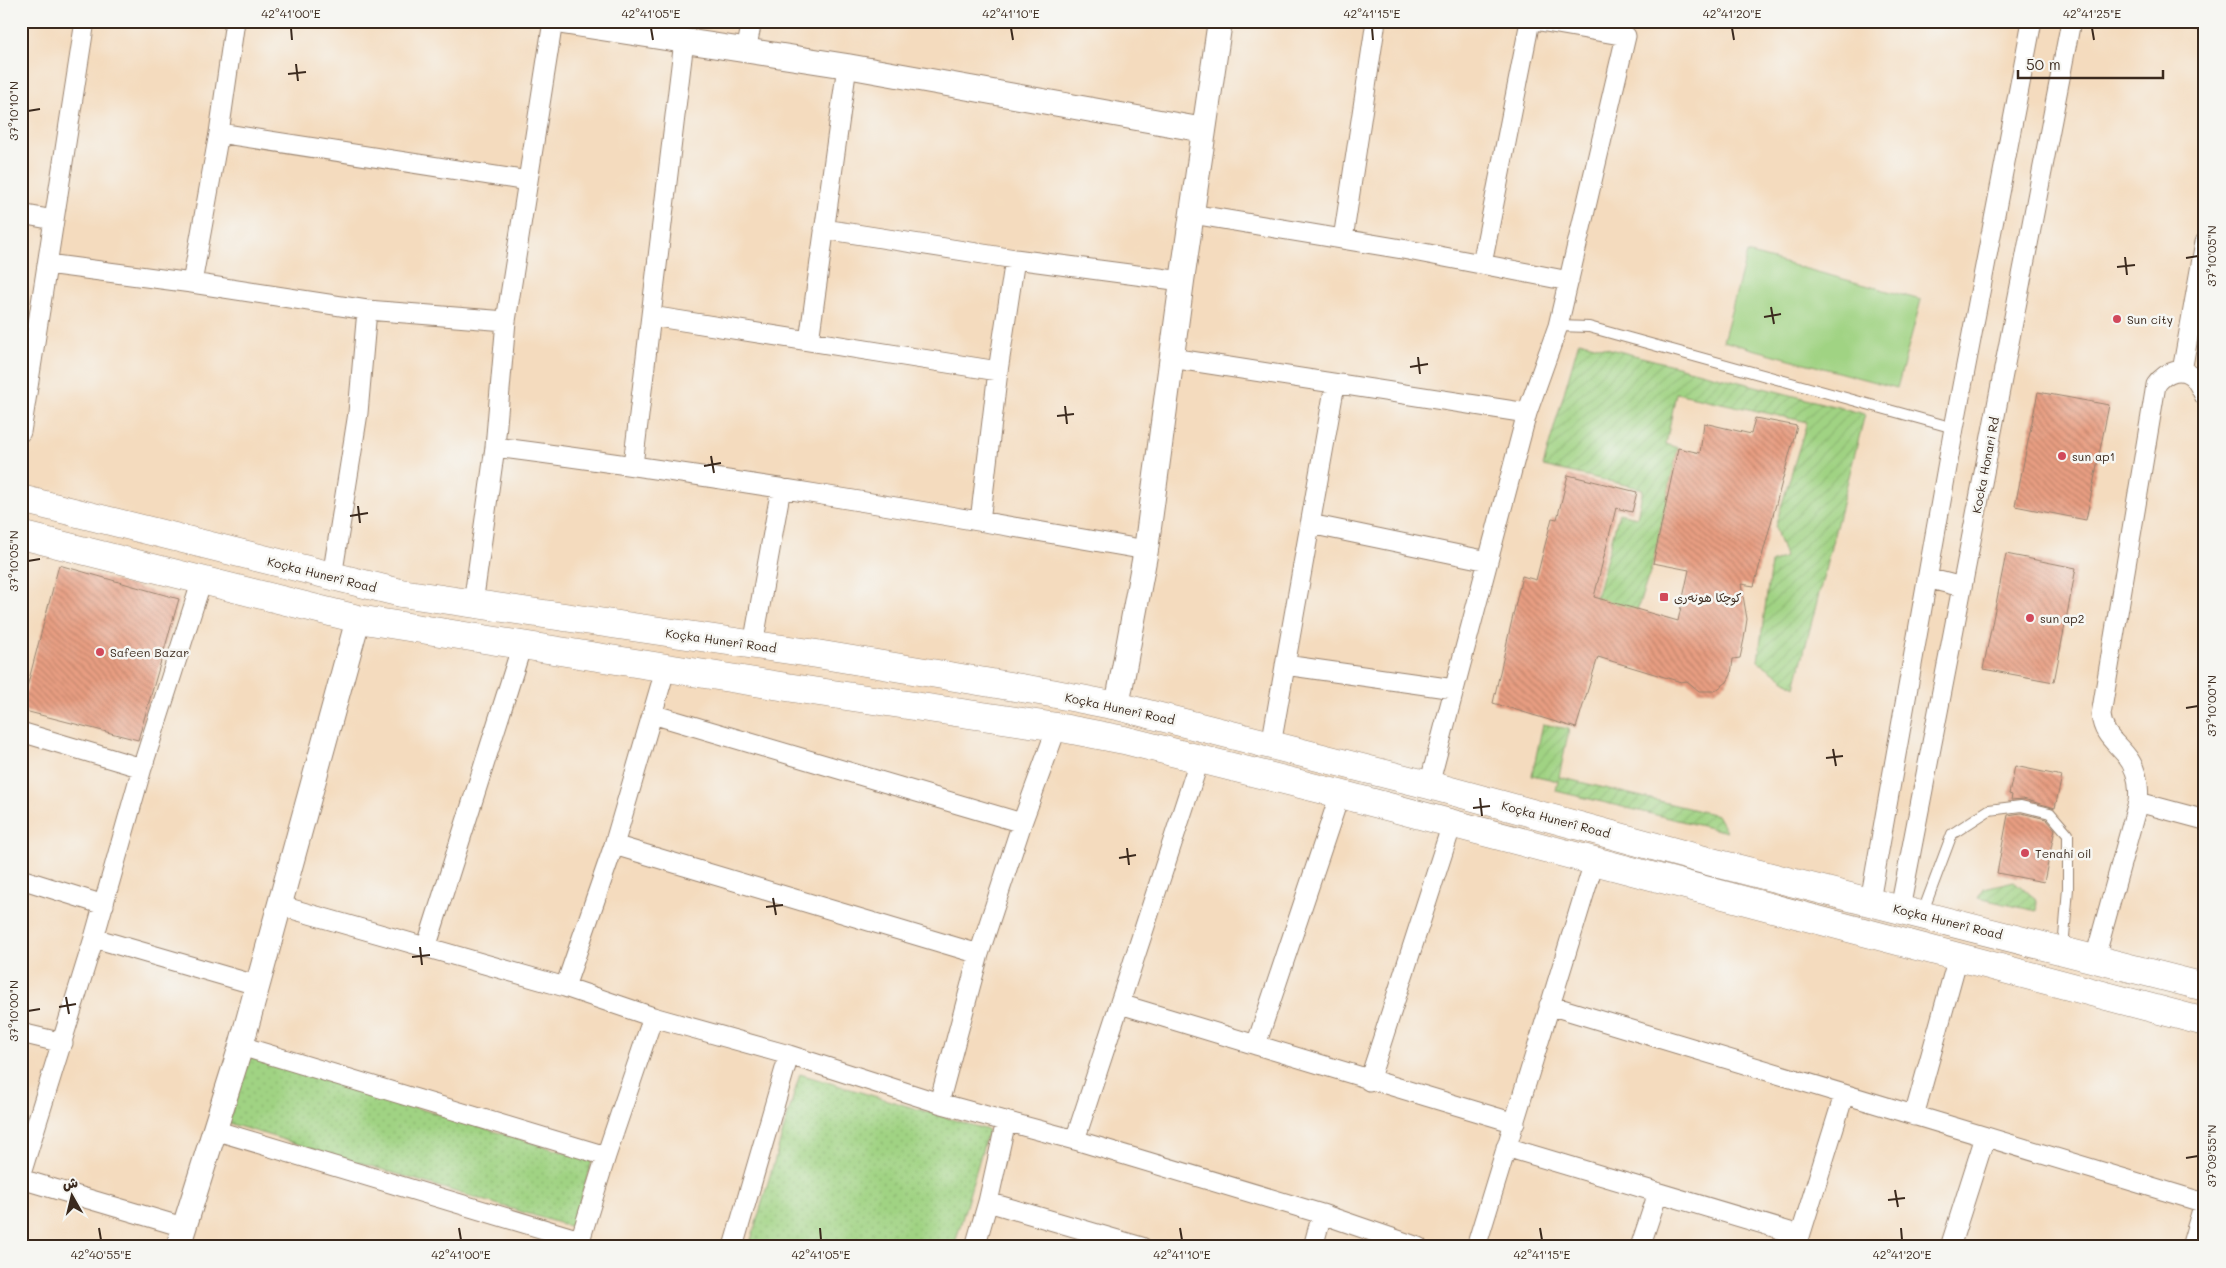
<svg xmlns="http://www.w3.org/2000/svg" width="2226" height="1268" viewBox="0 0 2226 1268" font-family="Mali,'Playpen Sans Arabic',sans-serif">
<defs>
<pattern id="grass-dots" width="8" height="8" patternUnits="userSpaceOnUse" patternTransform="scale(1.25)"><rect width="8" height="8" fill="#a0d383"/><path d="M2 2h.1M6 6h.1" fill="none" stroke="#8bb571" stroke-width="1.8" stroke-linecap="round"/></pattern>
<pattern id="garden-furrows" width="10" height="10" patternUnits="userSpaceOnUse" patternTransform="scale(1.25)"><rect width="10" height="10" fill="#a0d383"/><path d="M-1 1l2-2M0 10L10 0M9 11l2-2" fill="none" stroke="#8bb571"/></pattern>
<pattern id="building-back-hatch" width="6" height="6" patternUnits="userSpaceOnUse" patternTransform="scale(1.25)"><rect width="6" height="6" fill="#e89e82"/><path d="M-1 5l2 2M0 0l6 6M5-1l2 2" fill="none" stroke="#bd816a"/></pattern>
</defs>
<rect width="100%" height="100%" fill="#f6f6f2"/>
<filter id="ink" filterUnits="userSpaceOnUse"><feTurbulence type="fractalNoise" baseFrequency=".02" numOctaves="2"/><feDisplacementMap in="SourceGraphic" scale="10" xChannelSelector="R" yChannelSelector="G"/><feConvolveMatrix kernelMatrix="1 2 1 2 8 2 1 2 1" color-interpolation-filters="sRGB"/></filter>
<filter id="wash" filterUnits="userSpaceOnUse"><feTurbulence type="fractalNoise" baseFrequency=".0096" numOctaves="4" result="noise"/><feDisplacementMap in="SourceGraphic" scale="20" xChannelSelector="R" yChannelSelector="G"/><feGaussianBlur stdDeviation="1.12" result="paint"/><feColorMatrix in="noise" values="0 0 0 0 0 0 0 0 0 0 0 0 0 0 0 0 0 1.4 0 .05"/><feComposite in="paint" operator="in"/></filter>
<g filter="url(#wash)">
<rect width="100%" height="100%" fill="#f4dbbe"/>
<path fill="url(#grass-dots)" stroke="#6e7e50" d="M249 1057 592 1161 572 1227 228 1123Z
M800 1074 988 1130 954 1247H749Z"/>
<path fill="url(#garden-furrows)" stroke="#6e7e50" d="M1579 341 1865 414 1795 687 1758 661 1771 563 1785 557 1775 527 1807 422 1676 393 1666 444 1678 448 1653 563 1637 610 1596 598 1619 513 1637 517 1643 489 1543 466Z
M1543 724 1569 729 1559 777 1717 815 1727 832 1556 791 1558 781 1532 775Z
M2014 881 2037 900 2036 911 1978 898 1984 888Z"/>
<path fill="#a0d383" stroke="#6e7e50" d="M1747 253 1921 300 1897 388 1723 341Z"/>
<g id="blocks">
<path fill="url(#building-back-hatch)" d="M2038 392 2109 405 2086 520 2015 506Z
M1755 418 1797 426 1754 586 1741 584 1747 619 1744 639 1740 658 1733 659 1731 675 1727 682 1715 691H1699L1687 681 1681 682 1598 657 1576 728 1493 703 1522 576 1536 580 1552 518 1557 519 1568 475 1637 492 1632 512 1616 508 1594 597 1678 621 1689 570 1653 563 1678 448 1700 453 1704 423 1751 434Z
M2006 554 2076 568 2054 682 1983 669Z
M59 565 179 599 138 740 21 710Z
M2015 766 2062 776 2055 808 2023 799 2011 800 2012 795 2009 794Z
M2021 813 2046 819 2055 829 2044 882 1997 873 2008 815Z"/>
</g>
</g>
<g filter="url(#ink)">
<use href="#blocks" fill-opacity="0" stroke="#98826e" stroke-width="1"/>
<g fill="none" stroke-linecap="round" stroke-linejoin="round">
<g stroke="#98826e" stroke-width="12">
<path id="service" d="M2179 21 2205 26
M1558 326 1589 327 1954 428
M1922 914 1952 834 1989 810 2021 806 2050 813 2068 834V888L2063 950"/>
</g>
<g stroke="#98826e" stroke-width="21">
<path id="minor" d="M746 51 752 21
M219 133 235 21
M21 214 54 220
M1192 214 1408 250 1569 281
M824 229 1015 259 1182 281
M1343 239 1376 21
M47 264 192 283 219 133 528 181
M1482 264 1530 21
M192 283 367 310
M651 316 998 371
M809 341 847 66
M1171 358 1527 413
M2182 371 2205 242
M21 432 85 21
M495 447C713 475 929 512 1146 550
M633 465 684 41
M980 521 998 371 1015 259
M1310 524 1488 561
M332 577 358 413 367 310 506 321
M1927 578 1962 587
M473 604 495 447 506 321 553 21
M753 645 781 488
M1285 665 1454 689
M652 714 1022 823
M21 732 142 768
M1271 745 1335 384
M1429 785 1527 413 1558 326 1626 36 1540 21
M2138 802 2205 820
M614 845 979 954
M21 879 104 905
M1870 901 1954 428 2032 21
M278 905 565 987 653 1017 789 1055 939 1103 1075 1140 1322 1214 1418 1247
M1900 909 2071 21
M94 938 256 985
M426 948 522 645
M2095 958 2138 802C2140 785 2137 768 2125 754 2113 740 2103 734 2101 715L2156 385C2165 372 2183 364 2195 379 2199 384 2202 391 2205 397
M565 987 614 845 666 667
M1120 1004 1515 1123
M1549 1005 2205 1203
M21 1033 63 1043
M1256 1045 1340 794
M241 1046 606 1156
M1369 1081 1452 824
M939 1103 979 954 1022 823 1057 727
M1914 1116 1958 957
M214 1130 580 1240
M1075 1140 1200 758
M1506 1147 1800 1235
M21 1174 94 938 142 768 202 580
M21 1179 183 1227
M988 1202 1142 1247
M1797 1246 1844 1095
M578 1247 606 1156 653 1017
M733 1247 789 1055
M975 1247 988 1202 1006 1121
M1313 1247 1322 1214
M1476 1247 1594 862
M1640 1247 1658 1193
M1950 1247 1985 1137
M2191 1247 2204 1203"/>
</g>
<g stroke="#98826e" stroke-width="26">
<path id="tertiary" d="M556 21 847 66 1204 130
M1117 706 1146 550 1182 281 1220 21
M178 1247 241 1046 358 619"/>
</g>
<g stroke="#98826e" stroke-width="29">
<path id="primary" d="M21 499 401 593 817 654 1051 693 1117 706 1429 785 1708 861 2205 987
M21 535 358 619 812 691 1057 727 1124 740 1340 794 2205 1022"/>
</g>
<use href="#service" stroke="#fff" stroke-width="10"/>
<use href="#minor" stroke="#fff" stroke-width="19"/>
<use href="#tertiary" stroke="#fff" stroke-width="24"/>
<use href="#primary" stroke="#fff" stroke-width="28"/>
</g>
</g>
<path fill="none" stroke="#3b2a1e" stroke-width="2" d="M291 28 292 40M651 28 653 40M1011 28 1013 40M1372 28 1373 40M1732 28 1734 40M2092 28 2094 40M296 64 298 81M288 74 306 72M28 111 40 109M2125 257 2127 275M2186 258 2198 256M2117 267 2135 265M1771 307 1774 324M1764 317 1781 314M1418 357 1420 374M1410 367 1428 364M1065 406 1067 424M1057 416 1074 414M711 456 714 473M704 466 721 463M358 506 360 523M350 516 368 513M28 561 40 559M2186 708 2198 706M1833 749 1836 766M1826 758 1843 756M1480 798 1482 816M1473 808 1490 806M1127 848 1129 865M1119 858 1136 855M773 898 776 915M766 907 783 905M420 947 422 965M412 957 430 955M66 997 69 1014M59 1007 76 1004M28 1011 40 1009M2186 1158 2198 1156M1895 1190 1898 1207M1888 1200 1905 1198M99 1228 101 1240M459 1228 461 1240M820 1228 821 1240M1180 1228 1182 1240M1540 1228 1542 1240M1901 1228 1902 1240"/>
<g fill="#d1495b" stroke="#f6f6f2" stroke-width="2">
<circle cx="2117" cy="319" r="5"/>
<circle cx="2062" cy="456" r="5"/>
<rect x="1659" y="592" width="10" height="10" rx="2.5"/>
<circle cx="2030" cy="618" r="5"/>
<circle cx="100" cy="652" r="5"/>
<circle cx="2025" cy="853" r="5"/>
</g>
<g text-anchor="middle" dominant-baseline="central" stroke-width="5" stroke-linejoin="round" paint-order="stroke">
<g font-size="12" fill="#3b2a1e" stroke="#f6f6f2" text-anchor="start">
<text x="2127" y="319">Sun city</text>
<text x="2072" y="456">sun ap1</text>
<text x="1674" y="597">كوچكا هونەری</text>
<text x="2040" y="618">sun ap2</text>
<text x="110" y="652">Safeen Bazar</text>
<text x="2035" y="853">Tenahi oil</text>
</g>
<g font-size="12" fill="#3b2a1e" stroke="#f6f6f2">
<text transform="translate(1985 465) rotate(-79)">Kocka Honari Rd</text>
<text transform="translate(322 574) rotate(14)">Koçka Hunerî Road</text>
<text transform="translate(721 640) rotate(8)">Koçka Hunerî Road</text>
<text transform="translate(1120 708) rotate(12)">Koçka Hunerî Road</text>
<text transform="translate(1556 819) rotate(15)">Koçka Hunerî Road</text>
<text transform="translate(1948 921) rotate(14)">Koçka Hunerî Road</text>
</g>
</g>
<rect width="2226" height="1268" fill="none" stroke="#f6f6f2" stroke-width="55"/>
<g transform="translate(72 1196) rotate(352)" stroke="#f6f6f2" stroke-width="4" paint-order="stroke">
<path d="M0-4L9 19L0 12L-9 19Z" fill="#3b2a1e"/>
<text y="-8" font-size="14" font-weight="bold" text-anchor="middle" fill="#3b2a1e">ش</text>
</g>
<path d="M2018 70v8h145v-8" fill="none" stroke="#3b2a1e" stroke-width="2.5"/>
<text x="2026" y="70" font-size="15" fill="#3b2a1e" stroke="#f6f6f2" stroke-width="4" paint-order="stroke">50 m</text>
<rect x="28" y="28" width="2170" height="1212" fill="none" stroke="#3b2a1e" stroke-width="2"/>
<g font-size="12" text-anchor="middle" fill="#3b2a1e">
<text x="291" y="18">42°41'00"E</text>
<text x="651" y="18">42°41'05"E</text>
<text x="1011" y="18">42°41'10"E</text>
<text x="1372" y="18">42°41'15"E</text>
<text x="1732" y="18">42°41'20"E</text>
<text x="2092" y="18">42°41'25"E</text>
<text transform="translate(14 111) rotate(-90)" y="4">37°10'10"N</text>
<text transform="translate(2212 256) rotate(-90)" y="4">37°10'05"N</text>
<text transform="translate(14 561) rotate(-90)" y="4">37°10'05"N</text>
<text transform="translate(2212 706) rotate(-90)" y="4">37°10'00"N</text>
<text transform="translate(14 1011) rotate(-90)" y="4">37°10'00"N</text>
<text transform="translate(2212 1156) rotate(-90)" y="4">37°09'55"N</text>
<text x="101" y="1259">42°40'55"E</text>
<text x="461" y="1259">42°41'00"E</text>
<text x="821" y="1259">42°41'05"E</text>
<text x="1182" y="1259">42°41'10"E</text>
<text x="1542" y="1259">42°41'15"E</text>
<text x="1902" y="1259">42°41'20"E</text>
</g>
</svg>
